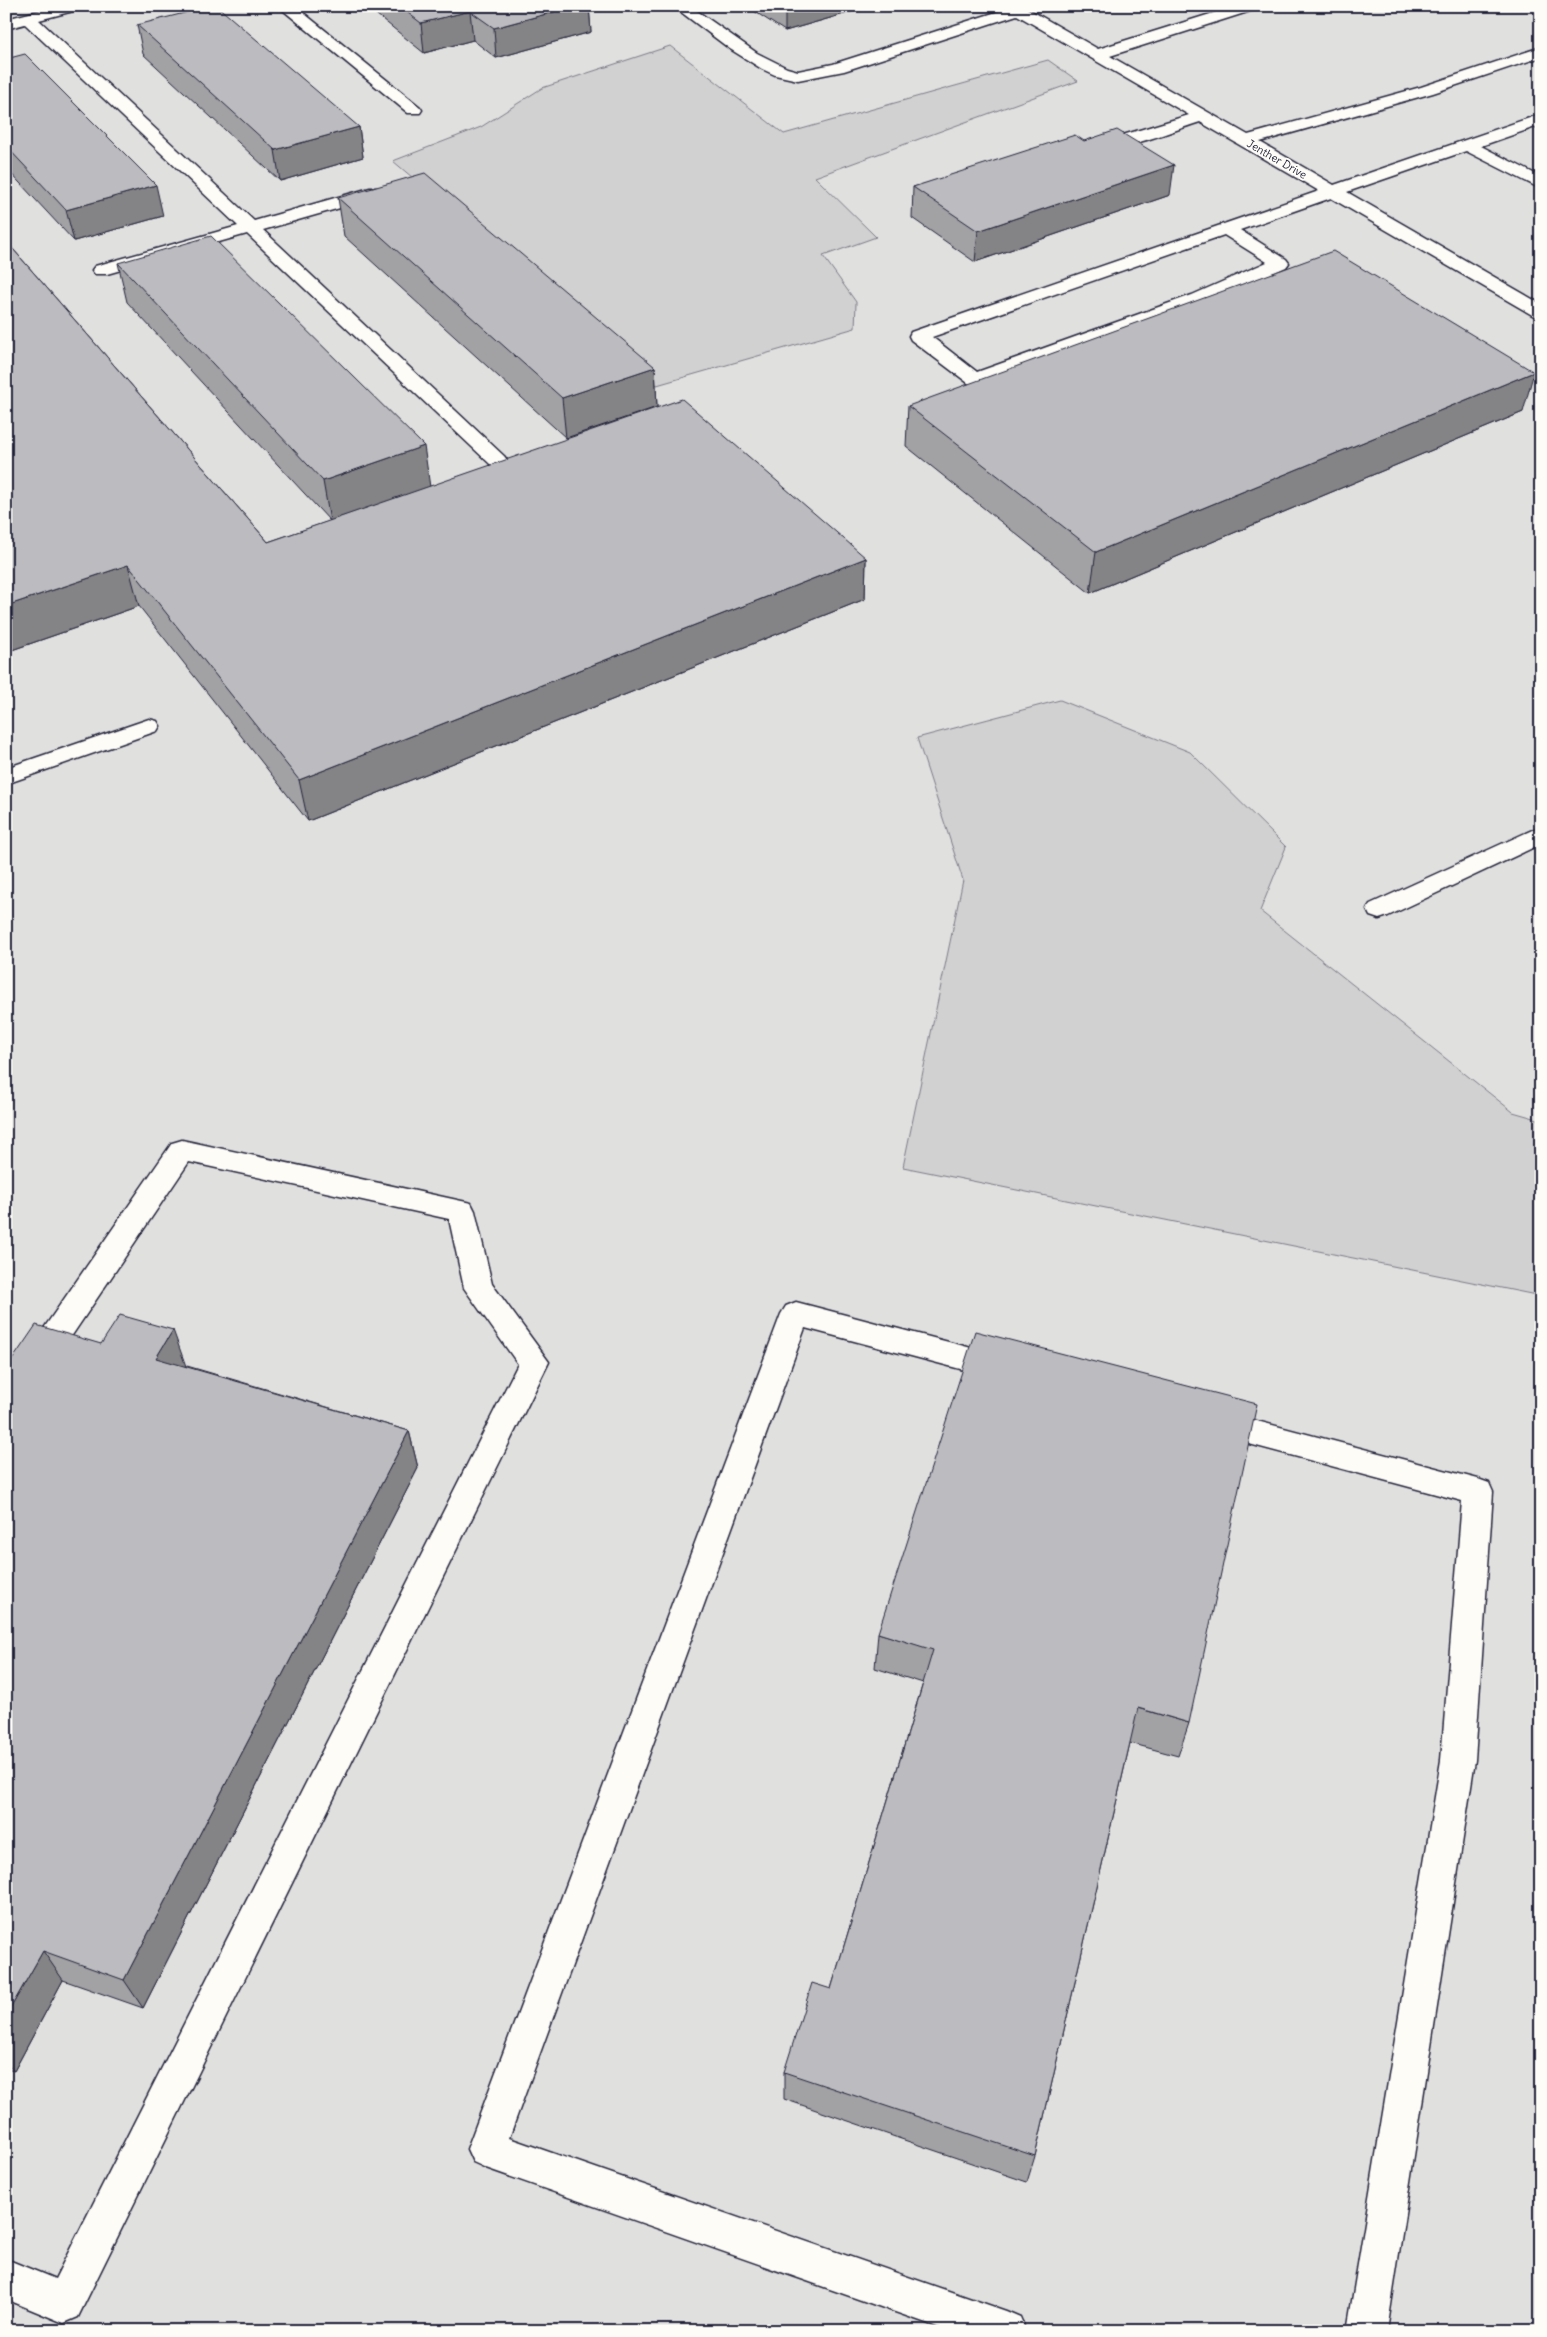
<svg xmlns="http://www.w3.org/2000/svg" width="1547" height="2337" viewBox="0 0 1547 2337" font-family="Delius,sans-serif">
<rect width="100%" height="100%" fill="#f0efec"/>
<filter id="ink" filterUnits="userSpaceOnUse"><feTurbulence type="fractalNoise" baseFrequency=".02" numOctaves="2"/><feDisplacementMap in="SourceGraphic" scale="10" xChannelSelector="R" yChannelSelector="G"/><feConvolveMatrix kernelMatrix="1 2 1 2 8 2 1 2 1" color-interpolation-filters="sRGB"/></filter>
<g filter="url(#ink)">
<path fill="#e0e0df" d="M6 6H1541V2331H6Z"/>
<path fill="#d2d1d1" stroke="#7a7a86" d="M670 46 784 134 1048 60 1078 81 815 177 876 237 823 256 856 302 855 328 657 385 393 161 481 127 542 88Z
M1060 700 1190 752 1286 847 1260 911 1513 1112 1541 1120V1296L903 1167 963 880 917 738Z"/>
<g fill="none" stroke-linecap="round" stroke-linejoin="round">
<g stroke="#22223b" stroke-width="3">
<path id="minor" d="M57 6H83L81 9 39 20 254 221 370 188H382L385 192 382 196 263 230 504 456 507 460 504 464 497 466 490 464 247 234 107 274H95L92 270 95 266 238 226 25 24 6 29V19Z
M278 6H295L420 107 422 110 420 113H408Z
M673 6H690L757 53 787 68 798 71 833 64 1006 9 1005 6H1023L1098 49 1236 6H1259L1257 9 1110 56 1248 135 1421 87 1541 47V57L1433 93 1260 142 1334 185 1541 114V125L1481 146 1541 177V189L1466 151 1347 192 1541 304V317L1534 316 1331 198 1240 230 1286 259 1289 263 1286 267 1204 303 982 383 975 385 968 383 911 340 909 336 911 332 1319 191 1200 122C1175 130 1112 155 1089 150L1087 146 1089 142 1113 138 1189 115 1017 15 844 71 798 80 775 75 762 69 730 49ZM1224 235 1267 262 1192 295 977 372 932 337Z
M149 719 157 721 160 726 157 731 6 784V768Z
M1541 826V844L1388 916 1379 919 1370 916 1367 910 1370 904Z
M182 1140 471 1203 475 1211 492 1284 549 1362 78 2317 64 2323 6 2299V2259L55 2279 518 1364 464 1288 449 1219 189 1162 17 1417 6 1420V1383L172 1143Z
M796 1302 1002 1356 1012 1359 1017 1368 1012 1377 1002 1380 805 1328 509 2138 1006 2311 1020 2317 1026 2331H949L486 2168 473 2162 467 2149 781 1314 786 1306Z
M1215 1410 1478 1479 1489 1483 1493 1492 1475 1760 1387 2331H1347L1441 1760 1462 1501 1204 1432 1200 1423 1204 1414Z"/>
</g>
<use href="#minor" fill="#fdfcf7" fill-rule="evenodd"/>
</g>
<path fill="#a2a2a5" stroke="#22223b" d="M366 6H589L591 32 496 58 473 40 424 53Z
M746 6H872L785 31Z
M137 25 359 127 363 157 280 181 143 54Z
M6 59 163 216 74 241 6 168Z
M1084 141 1170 195 975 262 912 218 913 187Z
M338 198 655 367 657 407 566 438 344 236Z
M6 241 268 542 330 521 127 302 118 263 430 486 866 558 865 599 308 821 139 606 6 652Z
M908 406 1523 412 1090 593 906 446Z
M101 1344 187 1366 409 1431 418 1468 143 2008 63 1980 14 2071 6 2069V1369Z
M878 1633 1189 1723 1178 1756 1130 1743 1035 2156 1027 2182 784 2099V2072L831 1989 923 1683 875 1668Z"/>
<path fill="#848486" stroke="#22223b" d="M576 6H589L591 32 496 58 494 28Z
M785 6H872L785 31Z
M470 11 473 40 424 53 421 23Z
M359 127 363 157 280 181 275 150Z
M1174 165 1170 195 975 262 978 231Z
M156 185 163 216 74 241 66 210Z
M655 367 657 407 566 438 562 398Z
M1534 372 1523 412 1090 593 1096 552Z
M424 446 430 487 330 521 323 481Z
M866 558 865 599 308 821 299 780Z
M128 565 139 606 6 652V606Z
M173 1330 187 1369 156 1358Z
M409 1431 418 1468 143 2008 124 1980Z
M43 1951 63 1980 14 2071 6 2063V2016Z"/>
<path fill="#bcbcc0" stroke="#22223b" d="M212 6H217L359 127 275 150 137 25Z
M399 6H576L494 28 470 11 421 23Z
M25 54 156 185 66 210 6 146V59Z
M1117 130 1174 165 978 231 913 187 1075 135 1084 141Z
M425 173 655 367 562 398 338 198Z
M211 236 424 446 323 481 118 263Z
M6 241 268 542 682 399 866 558 299 780 128 565 6 606Z
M1333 251 1534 372 1096 552 908 406Z
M120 1315 173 1330 156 1358 409 1431 124 1980 43 1951 6 2016V1369L36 1325 101 1344Z
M975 1331 1257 1404 1189 1723 1138 1708 1035 2156 784 2072 812 1983 831 1989 933 1650 878 1633Z"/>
</g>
<g text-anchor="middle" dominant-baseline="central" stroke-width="4" stroke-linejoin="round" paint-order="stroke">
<g font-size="11" fill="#22223b" stroke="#fdfcf7">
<text transform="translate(1277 159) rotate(30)">Jenther Drive</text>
</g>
</g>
<rect width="1547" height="2337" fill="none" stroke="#fdfcf7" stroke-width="25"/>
<rect x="12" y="12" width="1522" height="2312" fill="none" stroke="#22223b" stroke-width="2" filter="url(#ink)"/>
</svg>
